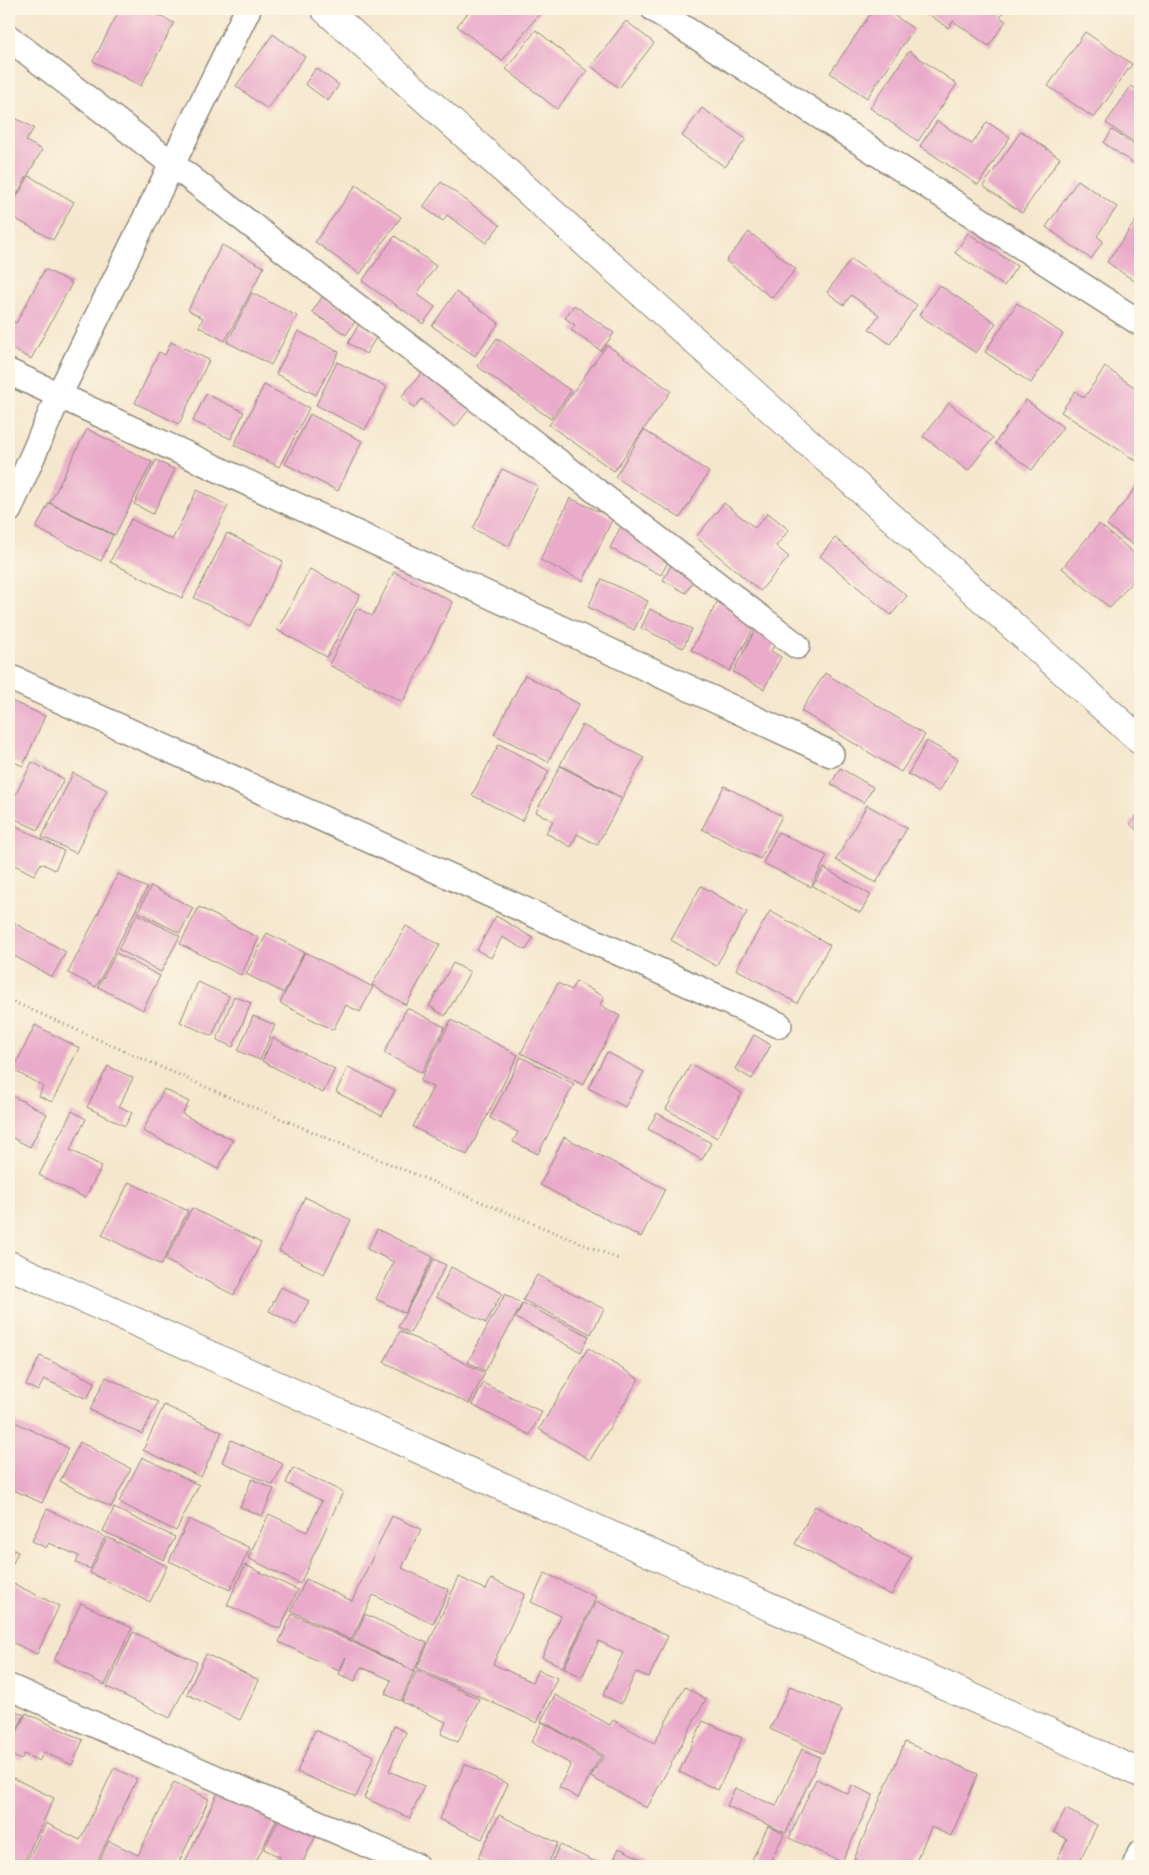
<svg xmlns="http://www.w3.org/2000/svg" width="1149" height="1875" viewBox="0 0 1149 1875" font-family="'Shantell Sans',sans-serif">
<rect width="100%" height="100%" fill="#fcf5e5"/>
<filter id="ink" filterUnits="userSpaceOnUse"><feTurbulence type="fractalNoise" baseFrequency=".02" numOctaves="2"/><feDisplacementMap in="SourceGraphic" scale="10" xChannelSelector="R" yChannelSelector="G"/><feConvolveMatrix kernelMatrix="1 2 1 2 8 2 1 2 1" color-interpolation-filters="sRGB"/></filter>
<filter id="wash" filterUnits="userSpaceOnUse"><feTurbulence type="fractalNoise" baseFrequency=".0096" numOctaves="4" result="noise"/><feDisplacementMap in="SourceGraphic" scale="20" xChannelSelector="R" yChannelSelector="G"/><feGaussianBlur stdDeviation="1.12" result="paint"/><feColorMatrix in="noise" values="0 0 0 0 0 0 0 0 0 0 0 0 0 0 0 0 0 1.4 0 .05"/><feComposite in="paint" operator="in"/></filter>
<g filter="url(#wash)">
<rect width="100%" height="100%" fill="#f5e7cd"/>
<g id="blocks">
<path fill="#eaabcb" d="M120 9H145L174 23 141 86 93 61Z
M471 9H543L502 61 457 26Z
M874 9H885L914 29 867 98 830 73Z
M918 9H932L927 15Z
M934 9H1005L1000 17 1006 21 989 46 953 21 948 28 930 15Z
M626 21 654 43 619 88 591 66Z
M536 30 587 71 557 109 506 69Z
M1085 32 1132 64 1094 118 1048 86Z
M273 34 305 57 267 109 236 86Z
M909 51 957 84 918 141 870 108Z
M316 68 339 85 328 101 305 84Z
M1131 86 1140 92V147L1106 123Z
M702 108 746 139 725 167 682 136Z
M11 116 34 128 26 141 42 150 11 205 9 204V121Z
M937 121 972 144 987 122 1010 137 978 185 920 146Z
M1112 130 1140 149V168L1104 143Z
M1021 131 1060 158 1022 213 983 186Z
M29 176 74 202 53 240 9 215V211Z
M1078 180 1117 207 1097 236 1103 241 1091 259 1046 227Z
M441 182 500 225 486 243 447 215 443 221 423 207Z
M356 185 401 217 360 274 315 242Z
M1137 219 1140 222V285L1107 262Z
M749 232 796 269 772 298 726 261Z
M968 233 1017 266 1004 286 955 253Z
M395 236 436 266 417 294 435 307 423 324 362 281Z
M222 245 264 267 225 341 199 327 203 318 188 310Z
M851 259 917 305 890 344 869 329 879 315 851 295 844 305 827 292Z
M45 269 72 283 31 359 9 347V319L16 323Z
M939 285 996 323 976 353 919 315Z
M456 292 499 323 475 356 432 326Z
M252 293 297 316 271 365 227 342Z
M322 297 357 319 346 335 312 312Z
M1017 303 1063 334 1031 383 985 352Z
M574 305 614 333 601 351 571 330 575 325 565 318Z
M359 324 377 336 366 354 348 343Z
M298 331 339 352 316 395 276 374Z
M497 338 571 391 551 419 477 366Z
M171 342 209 360 179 424 135 403 159 352 165 355Z
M607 345 671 391 614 471 549 425Z
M337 362 387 387 365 430 316 405Z
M1105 367 1140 391V458L1138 462 1061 412 1075 391 1084 398Z
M425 369 471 407 455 427 422 399 414 408 401 397Z
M264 385 309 408 279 467 234 445Z
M206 394 244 412 231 439 193 421Z
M1026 400 1063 427 1032 470 995 443Z
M949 403 993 438 968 471 923 436Z
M310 414 362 441 338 491 285 464Z
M87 429 152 462 115 535 50 503Z
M644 430 709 472 680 518 615 477Z
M156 460 175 470 153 514 134 504Z
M502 469 538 486 509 546 473 529Z
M1140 482V550L1107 525Z
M197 490 228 506 182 598 110 562 131 519 172 540Z
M570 498 613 518 583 581 540 560Z
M49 503 113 535 101 561 36 528Z
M724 503 755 528 768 513 789 530 776 546 789 557 760 591 696 537Z
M1099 524 1140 558V572L1110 608 1062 568Z
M621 526 672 554 661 575 610 548Z
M227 533 283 561 250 626 194 598Z
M835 538 907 596 891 615 820 556Z
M673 562 696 575 686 593 663 580Z
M310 569 360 595 327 657 277 630Z
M394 572 453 602 403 702 329 665 357 608 372 616Z
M602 579 648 601 634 630 588 607Z
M720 597 759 618 730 671 691 650Z
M650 609 692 629 683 648 641 628Z
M756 628 778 639 771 651 781 657 764 689 733 672Z
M825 673 925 735 901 772 801 711Z
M525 675 579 704 548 762 494 734Z
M9 700 45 716 23 766 9 760Z
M582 725 644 758 622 798 560 765Z
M927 741 958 759 939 792 908 774Z
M499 744 549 771 522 821 472 795Z
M32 762 64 779 38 830 9 816V808Z
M560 766 622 799 597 845 577 834 571 847 546 833 553 821 536 812Z
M840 768 873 787 864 803 831 784Z
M73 773 107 790 76 853 42 837Z
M724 786 782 816 760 859 702 829Z
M867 805 907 828 876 883 836 860Z
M1140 812V833L1130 824Z
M9 822 64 851 55 870 41 863 34 875 9 862Z
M778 832 827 856 811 887 763 863Z
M824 868 871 895 860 913 813 886Z
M118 874 147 888 96 987 68 973Z
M151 886 193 908 180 933 138 912Z
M701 886 747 912 716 966 671 940Z
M199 907 259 938 241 975 180 944Z
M770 911 830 945 797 1003 736 969Z
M137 914 180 936 161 972 118 949Z
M496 916 533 938 526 950 502 937 491 958 477 950Z
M9 920 66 952 52 977 9 953Z
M406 926 440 945 406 1005 372 985Z
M267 933 304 952 284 993 246 974Z
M305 952 373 987 360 1012 346 1005 333 1030 280 1003Z
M116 953 160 976 143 1010 98 987Z
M453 963 470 972 445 1016 429 1006Z
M576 981 604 997 600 1005 620 1016 583 1085 521 1053 558 983 571 990Z
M198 982 229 996 212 1036 180 1022Z
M234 996 251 1003 233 1047 217 1040Z
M407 1008 445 1027 422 1073 384 1053Z
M253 1016 275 1025 260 1060 238 1051Z
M451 1020 518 1055 467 1155 413 1127 433 1087 420 1081Z
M35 1025 79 1048 52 1102 39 1096 43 1086 13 1070Z
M754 1035 771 1045 752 1079 735 1069Z
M273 1038 335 1069 323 1093 262 1061Z
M607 1052 644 1072 625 1107 588 1088Z
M521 1057 574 1084 538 1154 513 1142 518 1132 490 1118Z
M691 1064 742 1093 717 1138 666 1109Z
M108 1066 133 1078 119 1106 132 1113 125 1126 87 1107Z
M348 1067 395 1090 382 1116 336 1092Z
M164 1089 189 1102 182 1114 233 1140 218 1169 143 1131Z
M9 1094 47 1114 30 1147 9 1136Z
M72 1111 86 1119 70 1150 102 1166 85 1198 39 1175Z
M657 1113 711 1143 702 1160 648 1129Z
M564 1137 665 1189 641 1237 540 1185Z
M129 1182 188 1211 161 1265 102 1235Z
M305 1197 351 1220 324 1274 279 1251Z
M192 1208 261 1243 234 1295 165 1260Z
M377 1229 433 1257 405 1313 376 1299 394 1262 367 1249Z
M434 1259 446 1265 410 1333 398 1327Z
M451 1267 502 1293 486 1323 436 1297Z
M537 1275 604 1309 591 1334 523 1300Z
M281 1287 309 1301 296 1325 269 1311Z
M505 1294 522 1304 485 1371 468 1362Z
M523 1303 589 1336 581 1352 516 1318Z
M400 1331 485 1373 469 1404 384 1362Z
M588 1348 639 1379 590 1460 539 1429Z
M40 1356 95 1382 87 1399 44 1379 38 1391 26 1385Z
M106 1377 158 1402 142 1434 90 1410Z
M483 1383 542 1412 530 1435 472 1405Z
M164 1405 222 1432 201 1477 143 1450Z
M11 1420 68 1448 42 1503 9 1488V1424Z
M231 1440 283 1464 273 1485 222 1462Z
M80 1442 131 1469 111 1507 60 1481Z
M142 1457 199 1485 176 1531 119 1502Z
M293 1468 343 1492 300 1584 248 1558 269 1514 307 1532 322 1501 286 1483Z
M252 1479 274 1489 262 1516 240 1507Z
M815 1506 911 1558 891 1595 795 1544Z
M114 1508 175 1537 164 1560 103 1531Z
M47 1509 105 1537 90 1569 76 1563 79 1556 49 1543 46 1548 32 1541Z
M392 1516 421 1529 402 1568 449 1590 433 1624 373 1595 351 1640 291 1611 306 1579 352 1601Z
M189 1519 250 1548 230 1590 169 1561Z
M107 1537 167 1566 150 1602 90 1573Z
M9 1548 18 1552 9 1572Z
M245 1565 298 1590 280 1629 227 1605Z
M545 1573 596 1597 563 1667 542 1657 561 1616 531 1602Z
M459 1577 486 1590 491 1579 525 1594 493 1664 532 1682 538 1670 557 1678 537 1723 417 1668Z
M14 1584 59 1606 37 1654 9 1641V1595Z
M596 1601 668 1636 649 1677 636 1672 621 1704 603 1695 623 1653 599 1641 582 1677 564 1668Z
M81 1603 132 1628 105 1685 54 1660Z
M292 1614 414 1671 401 1701 385 1694 391 1680 361 1667 355 1681 339 1674 346 1657 339 1671 279 1642Z
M365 1614 427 1643 414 1671 353 1641Z
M133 1632 197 1662 170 1718 107 1687Z
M206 1654 259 1680 240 1720 187 1694Z
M417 1670 479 1699 458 1742 441 1734 446 1722 402 1702Z
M790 1686 842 1710 823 1753 770 1729Z
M685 1687 706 1699 647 1808 591 1777 604 1755 541 1721 555 1695 610 1725 613 1720 654 1743Z
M9 1708 24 1715 9 1747Z
M26 1713 83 1740 72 1765 44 1752 39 1761 24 1754 21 1760 9 1754V1750Z
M703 1721 742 1738 718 1790 679 1772Z
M542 1722 601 1756 578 1798 559 1787 571 1764 531 1742Z
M394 1726 406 1732 389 1771 424 1786 410 1818 364 1798Z
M315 1730 374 1756 356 1797 297 1772Z
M905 1742 978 1774 951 1836 931 1827 914 1866H870L854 1859Z
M802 1749 820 1757 786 1833 727 1806 735 1788 776 1806Z
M465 1764 508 1784 482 1839 439 1819Z
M114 1768 137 1779 95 1866H25L46 1823 80 1840Z
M9 1776 54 1798 23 1865 9 1858Z
M816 1779 848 1794 852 1785 873 1795 842 1862 789 1838Z
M174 1782 209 1799 177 1866H97L109 1841 138 1855Z
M220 1788 278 1816 254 1866H183Z
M1066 1809 1097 1825 1077 1866H1054L1067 1839 1054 1832Z
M499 1815 558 1843 547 1866H496L478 1858Z
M279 1819 315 1837 301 1866H279L276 1865 280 1857 264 1849Z
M768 1826 784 1834 768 1866H749Z
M560 1845 604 1866H550Z
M619 1848 646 1861 644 1866H611Z"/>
</g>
</g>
<g filter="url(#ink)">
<use href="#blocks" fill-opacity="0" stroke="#90897c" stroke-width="1"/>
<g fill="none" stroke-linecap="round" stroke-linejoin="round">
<g stroke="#90897c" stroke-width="28">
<path id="minor" d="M654 9 1140 323
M9 38 797 646
M9 372 831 754
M9 510 59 395 248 9
M9 677 779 1025
M9 1687 416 1866
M1135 1866 1140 1854"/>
</g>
<g stroke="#90897c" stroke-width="30">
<path id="tertiary" d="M9 1265 1140 1773"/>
</g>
<g stroke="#90897c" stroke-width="30">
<path id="primary" d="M325 9 1140 740"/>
</g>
<path stroke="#90897c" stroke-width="3" stroke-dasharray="1 4" stroke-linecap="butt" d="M9 1000 231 1098 619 1259"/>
<use href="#minor" stroke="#fff" stroke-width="25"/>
<use href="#tertiary" stroke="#fff" stroke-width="28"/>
<use href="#primary" stroke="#fff" stroke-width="28"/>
</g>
</g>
<rect width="1149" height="1875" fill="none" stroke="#fcf5e5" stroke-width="30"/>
</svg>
